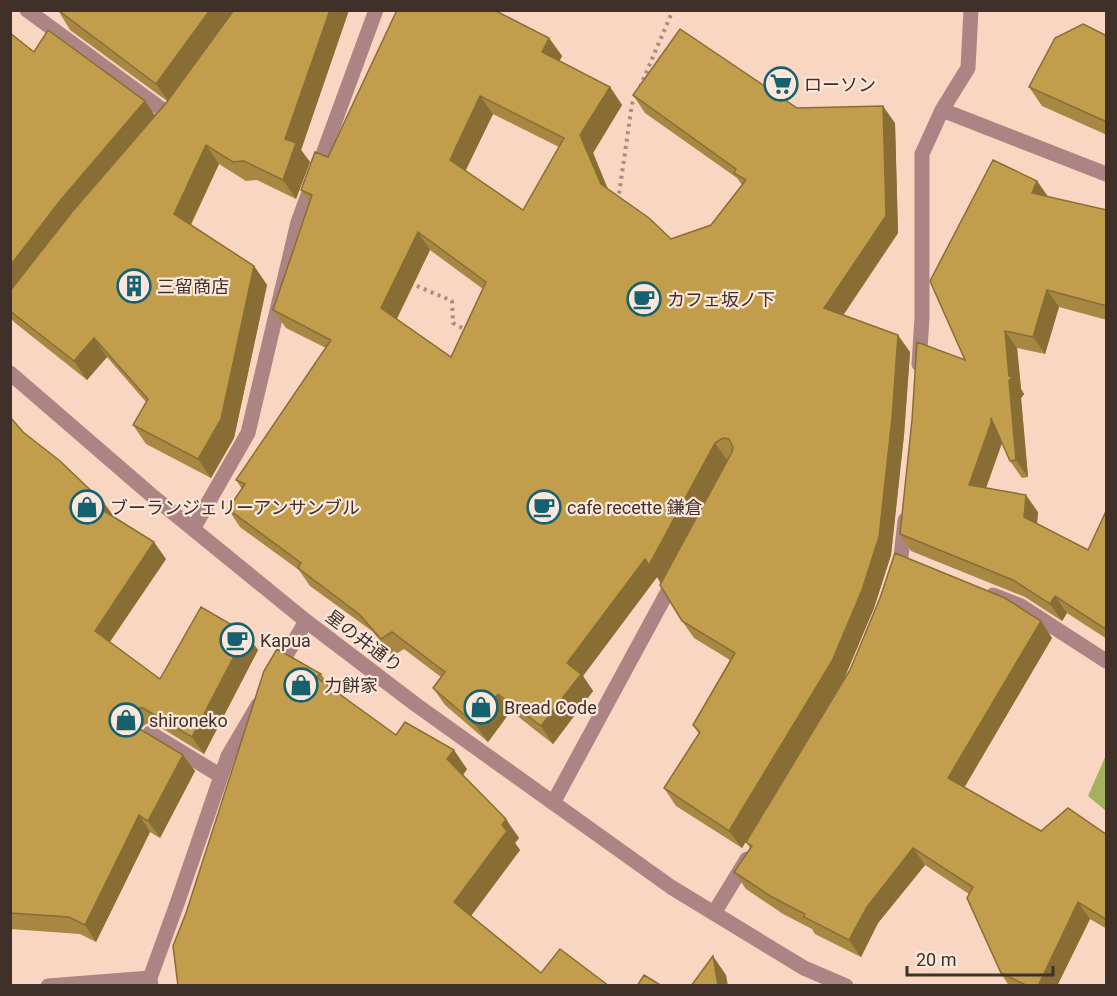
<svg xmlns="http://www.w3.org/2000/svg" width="1117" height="996" viewBox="0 0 1117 996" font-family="Roboto,'Noto Sans JP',sans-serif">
<rect width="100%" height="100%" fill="#f9d6c1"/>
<path fill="#a4b15e" d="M1106 755V811L1088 796Z"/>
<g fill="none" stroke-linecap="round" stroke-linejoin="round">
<path stroke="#a88e7f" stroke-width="4" stroke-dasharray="3 4.5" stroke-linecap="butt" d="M640 87 673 10
M618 201 632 104 637 93
M410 283 452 301 453 323 466 330"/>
<path stroke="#ac8483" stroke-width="15" d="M27 10 171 116
M971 10 968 68 942 110 1106 174
M919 364 922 318V154L942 110
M10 373 150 494 306 621 415 704 671 887 804 968 846 986
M193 529 248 433 298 222 376 10
M895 575 901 557 905 520
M993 595 1021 606 1106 661
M277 671 306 621
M150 733 221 776
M553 803 675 578
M714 913 747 859
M48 986 150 978
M151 986 150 978 178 901 228 756 258 705"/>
</g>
<path fill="#a78741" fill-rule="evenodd" d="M58 10H349L301 150 310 162 296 199 257 180 246 181 219 164 191 225 254 266 267 285 234 438 211 478 146 444 133 425 146 402 107 357 87 380 14 322 10 317V33L34 52 155 115 167 101 70 30Z
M1107 36V135L1042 106 1029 87Z
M549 38 562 56 559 61 610 87 622 105 593 153 608 189 671 239 711 225 742 185 737 178 645 113 633 95 797 108 895 123 898 233 843 315 910 352 904 435 891 555 874 608 844 679 742 848 676 806 664 788 699 734 693 725 730 660 694 638 682 621 657 577 583 676 593 691 553 744 511 711 488 742 445 705 433 688 441 677 404 649 393 656 372 631 310 586 299 570 240 527 228 509 242 489 236 480 326 348 286 328 273 310 309 202 301 190 328 157ZM493 114 559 147 523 210 465 171ZM430 250 483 289 451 357 397 319Z
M1037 181 1048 197 1107 210V320L1059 307 1045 354 1017 348 1021 389 1024 394 1021 398 1028 477 1022 478 1010 461 1002 443 986 488 1038 512 1037 524 1088 550 1107 509V639L1067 613 1062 621 1025 597 911 551 900 534 965 360Z
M10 417 23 432 114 517 166 559 110 642 160 679 258 650 204 754 155 724H146L141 728V730L183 755 195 771 160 838 150 832 96 942 80 934 10 929Z
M1041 621 1052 638 964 787 1041 831 1107 835V929L1090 919 1057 986H1009L1001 973 969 894 925 865 878 923 861 957 815 934 812 929 783 914 746 889 734 872 750 848 746 842 850 670Z
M264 671 321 674 331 688 396 735 467 769 463 775 519 838 515 843 520 850 471 916 541 973 186 913Z"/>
<path fill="#886e35" d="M210 10H237L169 102 156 84Z
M330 10H349L301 150 310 162 296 199 283 180 285 139Z
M549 38 562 56 555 70 542 52Z
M610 87 622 105 593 153 613 202 601 184 580 135Z
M480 96 493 114 462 178 450 160Z
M145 101 157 118 10 298V266L59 202Z
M883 106 895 123 898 233 836 326 824 308Z
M206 145 219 164 187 232 174 214Z
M1037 181 1049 198 1032 193Z
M418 232 430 250 393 326 381 308Z
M254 266 267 285 234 438 211 478 198 459Z
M1047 290 1059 307 1045 354 1033 337Z
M1005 331 1017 348 1021 389 1024 394 1021 398 1028 477 1016 460Z
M898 335 910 352 904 435 891 555 874 608 844 679 742 848 729 831Z
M94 338 107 357 87 380 74 361Z
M991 418 1003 440 981 502 969 485Z
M715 443 727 460 661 583 657 577 583 676 593 691 553 744 541 726 567 663Z
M1026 495 1038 512 1036 534 1024 517Z
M104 503 116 519 104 511Z
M154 542 166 559 106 647 95 631Z
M1055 596 1067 613 1062 621 1050 604Z
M1041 621 1052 638 960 795 948 778Z
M246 633 258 650 204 754 192 737Z
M498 694 511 711 488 742 475 724Z
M130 712 141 728V737L130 720Z
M454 750 467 769 461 778 447 759Z
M183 755 195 771 160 838 148 821Z
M139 815 150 832 96 942 85 925Z
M506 819 519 838 515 843 520 850 467 921 454 902Z
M913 848 925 865 878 923 861 957 849 940 867 907Z
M1078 902 1090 919 1057 986H1038Z
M713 956 726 975 728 986H718Z"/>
<path fill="#c29d4c" stroke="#886e35" stroke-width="1.5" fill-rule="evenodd" d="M58 10H210L156 84Z
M234 10H330L285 139 296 143 283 180 244 161 233 162 206 145 174 214 254 266 221 419 198 459 133 425 148 399 94 338 74 361 10 311V291L72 212 166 103Z
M397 10H494L549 38 542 52 610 87 580 135 601 184 649 218 671 239 711 225 746 180 734 173 736 169 633 95 680 29 797 108 883 106 886 216 824 308 898 335 892 418 879 537 862 590 832 661 729 831 664 788 700 732 693 725 735 653 682 621 660 585 732 452 733 447 729 439 723 438 715 443 649 565 645 559 567 663 581 674 541 726 498 694 475 724 433 688 445 672 392 632 381 639 359 614 298 568 301 563 228 509 245 484 236 480 331 340 273 310 312 195 301 190 315 152 328 157ZM480 96 564 138 523 210 450 160ZM418 232 486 282 451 357 381 308Z
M1083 24 1107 36V122L1029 87 1055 38Z
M48 30 145 101 59 202 10 266V33L34 52Z
M993 160 1037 181 1032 193 1107 210V306L1047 290 1033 337 1005 331 1009 376 1012 377 1009 381 1016 460 1010 461 991 418V423L969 485 1026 495 1024 517 1088 550 1107 509V630L1055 596 1050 604 1013 580 900 534 912 420 917 342 965 360 930 281Z
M10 417 23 432 60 461 104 503V511L154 542 95 631 160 679 201 607 246 633 192 737 143 708H134L130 712V720L133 725 183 755 148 821 139 815 85 925 69 917 10 913Z
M895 553 1005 598 1041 621 948 778 1041 831 1068 808 1107 835V920L1078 902 1038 986H1028L1001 973 967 898 973 887 913 848 867 907 849 940 804 917 805 914 772 897 734 872 752 846 746 842 850 670 880 598Z
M277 649 321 674 316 677 396 735 405 722 454 750 447 759 506 819 502 825 507 831 454 902 541 973 560 949 609 986H178L173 946 186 913 264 671Z
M713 956 718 986H691Z
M644 975 662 986H637Z"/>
<defs>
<g id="supermarket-ring" transform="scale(1.725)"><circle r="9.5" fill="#fce7da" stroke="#16616e" stroke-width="1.5"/><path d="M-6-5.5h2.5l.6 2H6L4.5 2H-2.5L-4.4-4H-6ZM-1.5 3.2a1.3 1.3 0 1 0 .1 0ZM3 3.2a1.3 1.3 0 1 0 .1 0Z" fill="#16616e"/></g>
<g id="building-ring" transform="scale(1.725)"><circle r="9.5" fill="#fce7da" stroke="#16616e" stroke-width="1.5"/><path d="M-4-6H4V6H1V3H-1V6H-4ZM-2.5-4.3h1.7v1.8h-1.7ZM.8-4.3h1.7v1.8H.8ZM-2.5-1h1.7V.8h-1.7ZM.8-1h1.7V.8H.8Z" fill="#16616e"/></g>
<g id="cafe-ring" transform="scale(1.725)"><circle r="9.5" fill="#fce7da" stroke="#16616e" stroke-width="1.5"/><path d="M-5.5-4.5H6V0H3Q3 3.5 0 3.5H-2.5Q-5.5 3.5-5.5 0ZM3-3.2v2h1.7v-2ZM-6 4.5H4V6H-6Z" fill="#16616e"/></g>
<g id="shop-ring" transform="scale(1.725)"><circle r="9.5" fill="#fce7da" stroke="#16616e" stroke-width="1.5"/><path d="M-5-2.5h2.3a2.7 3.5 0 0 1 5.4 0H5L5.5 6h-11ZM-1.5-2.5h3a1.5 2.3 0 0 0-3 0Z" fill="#16616e"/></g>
</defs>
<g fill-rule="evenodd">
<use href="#supermarket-ring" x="781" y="84"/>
<use href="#building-ring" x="134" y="286"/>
<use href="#cafe-ring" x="644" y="299"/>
<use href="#shop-ring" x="87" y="507"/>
<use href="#cafe-ring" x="544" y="507"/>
<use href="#cafe-ring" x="237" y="640"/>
<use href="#shop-ring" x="301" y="685"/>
<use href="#shop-ring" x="481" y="707"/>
<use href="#shop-ring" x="126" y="720"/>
</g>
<g text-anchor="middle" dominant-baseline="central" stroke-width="4.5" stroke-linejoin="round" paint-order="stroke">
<g font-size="18" fill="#3f3129" stroke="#fce7da" text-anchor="start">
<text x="804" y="84">ローソン</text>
<text x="157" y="286">三留商店</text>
<text x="667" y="299">カフェ坂ノ下</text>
<text x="110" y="507">ブーランジェリーアンサンブル</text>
<text x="567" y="507">cafe recette 鎌倉</text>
<text x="260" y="640">Kapua</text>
<text x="324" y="685">力餅家</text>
<text x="504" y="707">Bread Code</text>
<text x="149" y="720">shironeko</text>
</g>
<g font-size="18" fill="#3f3129" stroke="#fce7da">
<text transform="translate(364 641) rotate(37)">星の井通り</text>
</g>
</g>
<rect width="1117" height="996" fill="none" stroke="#3f3129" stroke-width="24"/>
<path d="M907 966v9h146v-9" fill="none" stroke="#3f3129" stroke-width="3"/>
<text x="916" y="966" font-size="18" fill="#3f3129" stroke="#fce7da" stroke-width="4.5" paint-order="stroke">20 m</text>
</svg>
